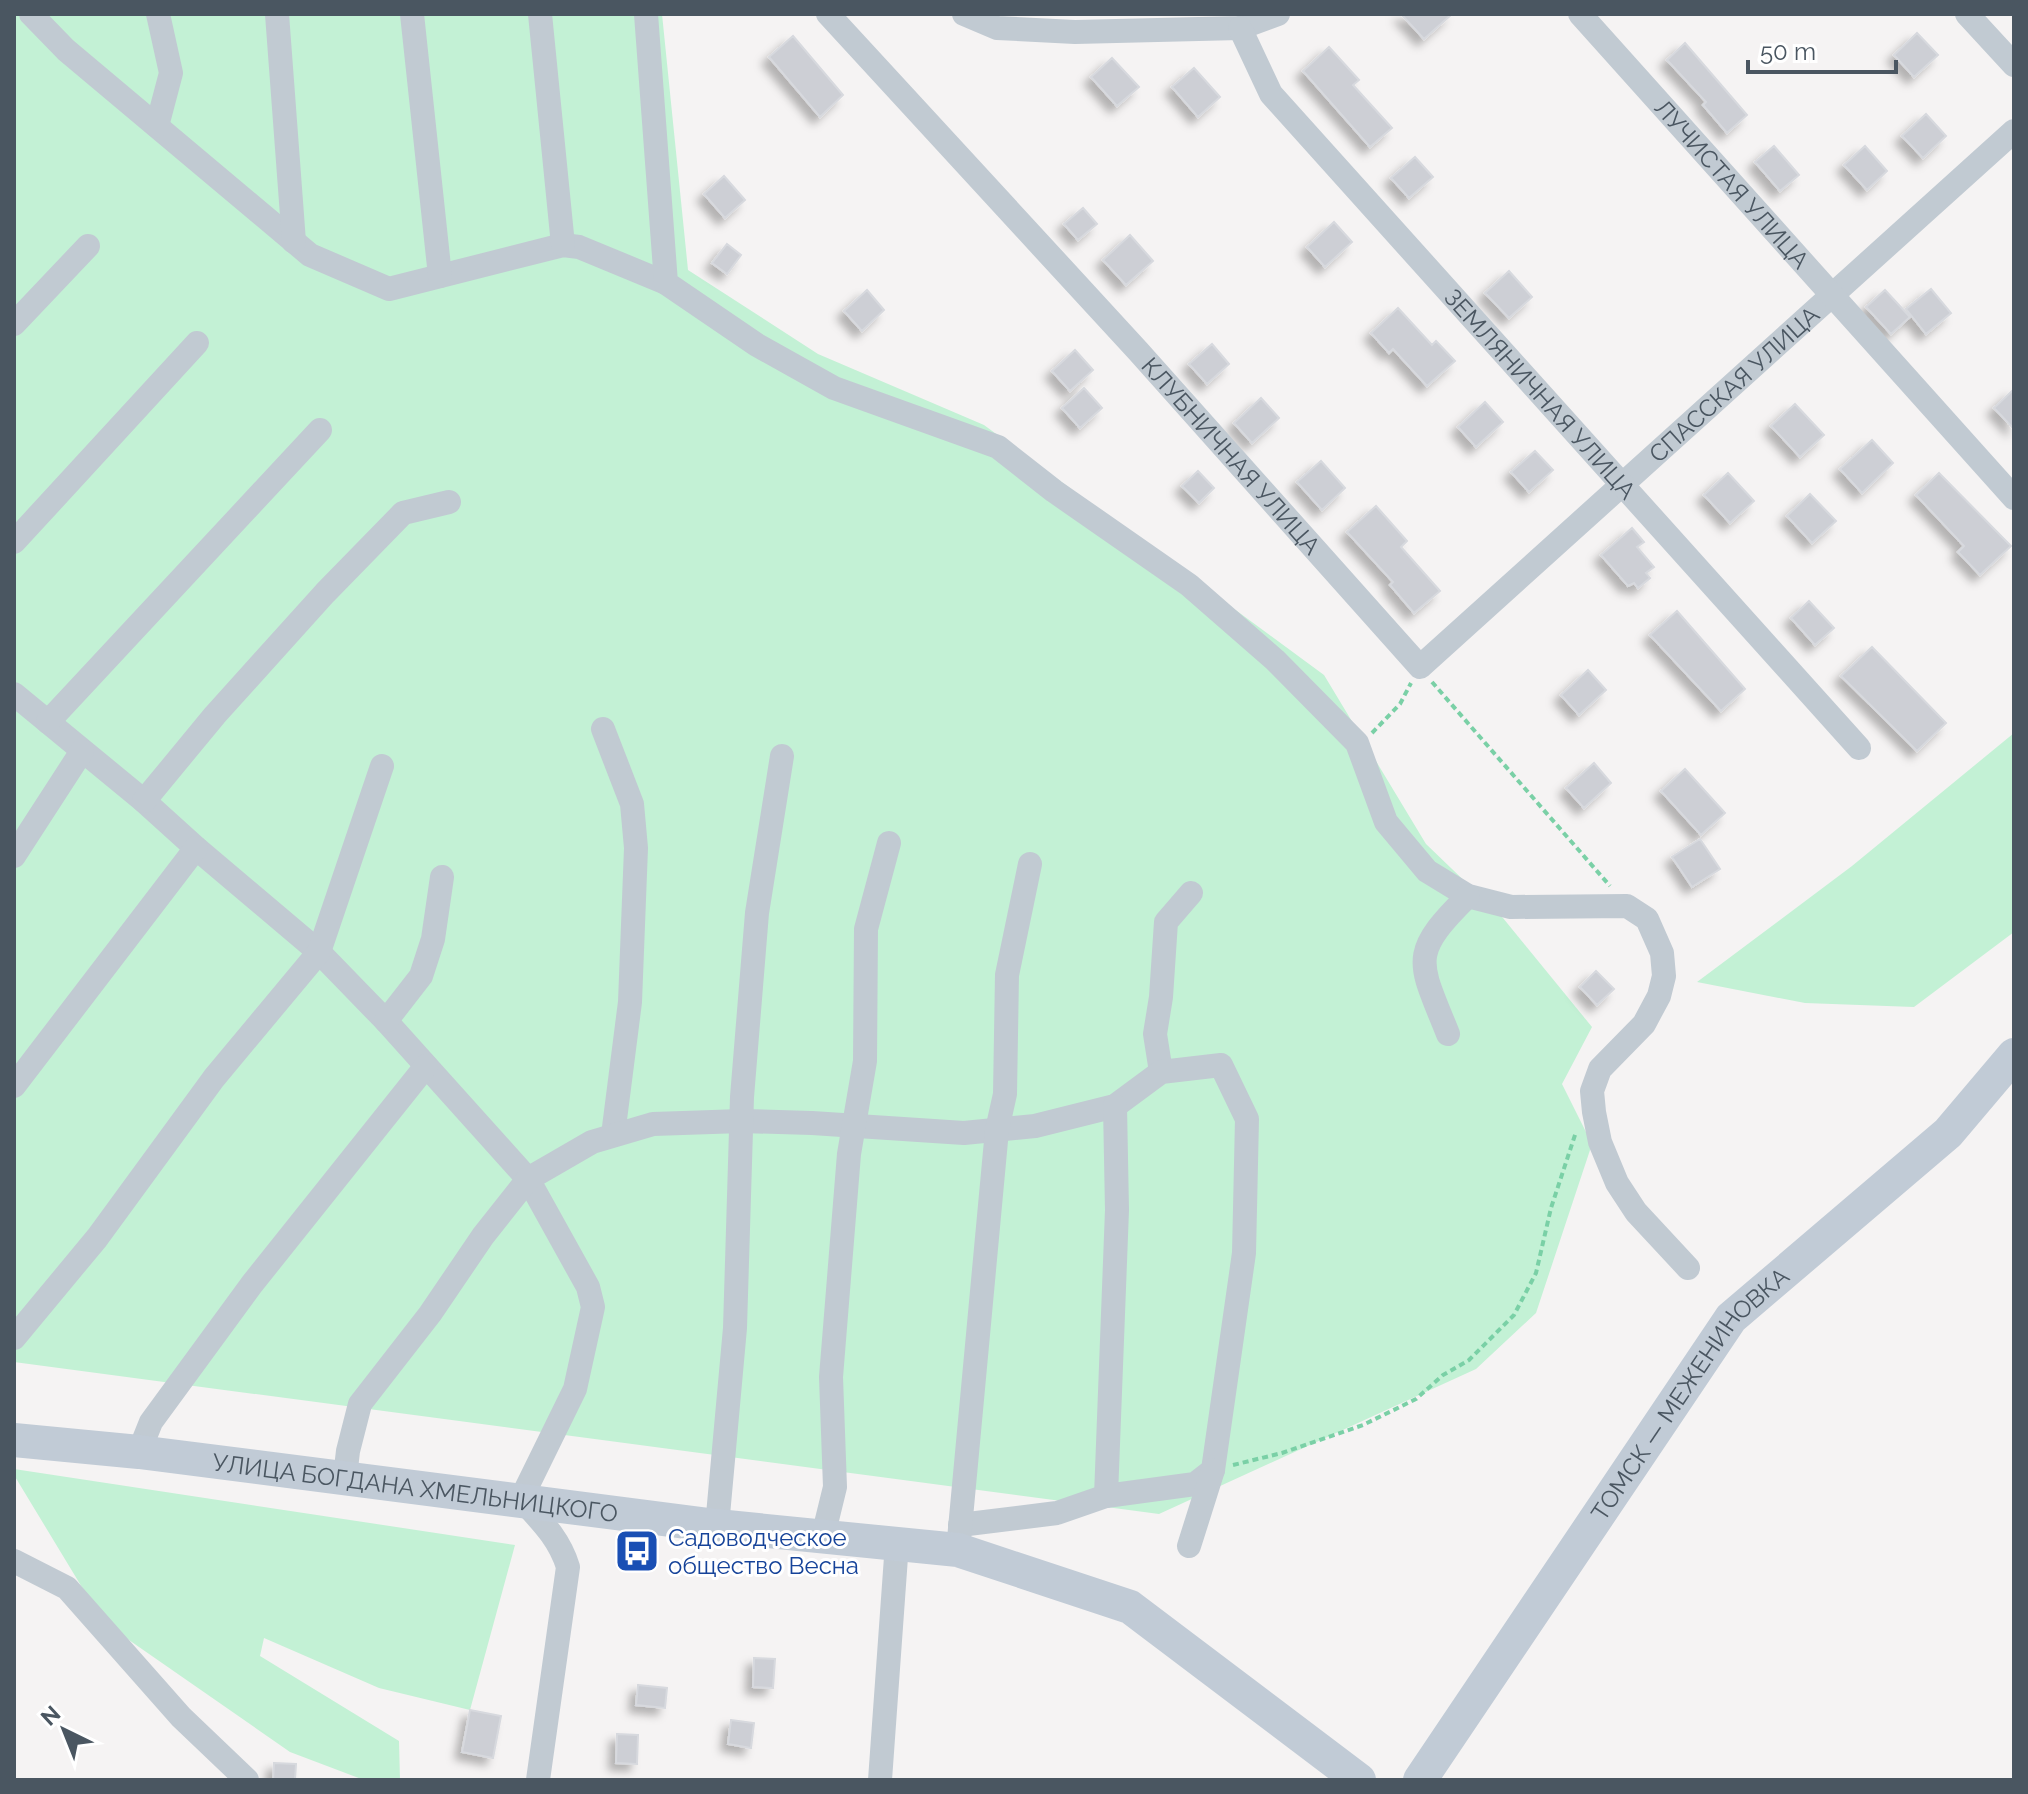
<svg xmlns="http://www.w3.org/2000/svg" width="2028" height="1794" viewBox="0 0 2028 1794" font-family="Raleway,sans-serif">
<defs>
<filter id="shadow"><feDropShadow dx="-7" dy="7" stdDeviation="4" flood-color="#0004"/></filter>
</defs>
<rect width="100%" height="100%" fill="#f5f3f3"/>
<path fill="#c3f1d5" d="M14 14H662L688 270 818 354 984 425 1324 675 1426 844 1503 918 1592 1027 1562 1084 1592 1144 1536 1313 1476 1369 1159 1514 14 1362Z
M2014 733V932L1914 1007 1805 1003 1697 982 1852 866Z
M14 1469 515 1545 470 1710 379 1688 264 1638 260 1656 399 1741 400 1780H364L290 1752 103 1622 14 1475Z"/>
<path fill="#cdcfd5" stroke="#d7d9de" stroke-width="2" filter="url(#shadow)" d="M1401 14H1452L1424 39Z
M1917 33 1938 55 1914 77 1894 55Z
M793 36 843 95 820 117 769 57Z
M1685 43 1747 115 1727 133 1703 105 1706 102 1667 60Z
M1329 47 1359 80 1353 85 1392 128 1370 147 1303 71Z
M1112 58 1139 87 1117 106 1091 77Z
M1194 68 1220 97 1198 117 1172 87Z
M1926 114 1946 136 1923 158 1902 136Z
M1774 146 1799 175 1780 191 1755 162Z
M1865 146 1887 171 1867 190 1844 165Z
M1415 157 1433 177 1409 198 1391 178Z
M724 176 745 200 725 218 704 194Z
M1083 208 1097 224 1078 240 1064 224Z
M1334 222 1352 242 1325 267 1307 247Z
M1130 235 1153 261 1126 285 1103 260Z
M727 244 741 255 727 274 712 263Z
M1509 271 1532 297 1509 318 1485 293Z
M1931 289 1951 313 1926 334 1906 309Z
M867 290 884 310 862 331 844 311Z
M1885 290 1910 317 1891 334 1866 307Z
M1398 308 1432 345 1436 341 1455 361 1427 386 1393 349 1389 353 1371 333Z
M1212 344 1229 364 1207 384 1189 364Z
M1075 350 1093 370 1070 391 1052 371Z
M1084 388 1102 408 1080 428 1062 408Z
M2014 389V429L1994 408Z
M1261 398 1279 418 1252 443 1234 423Z
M1485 402 1503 422 1476 447 1458 427Z
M1795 404 1824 435 1800 457 1771 426Z
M1872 440 1893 463 1862 493 1840 469Z
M1535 451 1553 470 1529 492 1511 472Z
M1321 461 1345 488 1322 510 1297 482Z
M1198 471 1214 488 1199 503 1182 486Z
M1728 473 1754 501 1730 523 1704 495Z
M1939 473 2011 546 1980 575 1958 552 1964 546 1916 495Z
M1810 494 1836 521 1812 543 1787 516Z
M1376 506 1407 541 1401 547 1440 591 1414 613 1390 585 1393 582 1347 532Z
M1632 528 1644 542 1637 547 1654 567 1646 573 1650 578 1638 588 1634 583 1628 586 1601 555Z
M1809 601 1834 628 1815 645 1791 618Z
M1677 611 1745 689 1721 711 1650 635Z
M1872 647 1946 723 1917 751 1841 676Z
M1588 670 1606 690 1579 715 1561 695Z
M1594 763 1611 783 1584 808 1566 788Z
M1685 769 1725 813 1701 835 1661 791Z
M1700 839 1720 869 1692 887 1672 857Z
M1596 971 1614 989 1597 1005 1580 987Z
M754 1658 775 1659 773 1688 753 1687Z
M638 1685 667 1688 665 1708 636 1705Z
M470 1710 501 1716 493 1758 462 1752Z
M731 1720 754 1723 751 1748 728 1744Z
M617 1734 638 1735 637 1764 616 1763Z
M274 1763 296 1764 295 1780H273Z"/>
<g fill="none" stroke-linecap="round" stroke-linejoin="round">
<path stroke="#7ad0a6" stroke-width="4" stroke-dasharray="6 4" stroke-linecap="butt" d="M1432 682 1610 886
M1372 733 1400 704 1411 683
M1233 1465 1282 1453 1363 1425 1416 1399 1443 1375 1469 1360 1514 1315 1536 1273 1551 1208 1576 1132"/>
<g stroke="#c1cad2" stroke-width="24">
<path d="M31 14 66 50 310 255 389 289 563 245 579 247 666 283"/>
<path d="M277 14 294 242"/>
<path d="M412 14 440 276"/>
<path d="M540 14 563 245"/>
<path d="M646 14 666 283 757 345 834 388 998 447 1054 491 1189 585 1275 660 1357 743 1386 822 1427 871 1468 896 1511 907 1627 906 1647 919 1662 953 1664 976 1659 996 1644 1024 1600 1069 1592 1091 1594 1112 1600 1142 1617 1183 1636 1212 1688 1268"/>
<path id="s1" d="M828 14 1138 351 1420 667 2014 131"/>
<path d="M964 14 997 28 1075 32 1240 28 1278 14"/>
<path id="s2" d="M1580 14 2014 498"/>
<path d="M1967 14 2014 65"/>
<path id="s3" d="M1240 28 1271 94 1859 748"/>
<path d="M157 126 171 73 158 14"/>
<path d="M14 324 88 246"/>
<path d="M14 542 197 343"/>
<path d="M14 694 144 801 196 848 319 952 386 1021 528 1179 588 1287 593 1307 575 1389 521 1499C541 1521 559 1538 568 1567L538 1780"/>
<path d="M48 722 320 430"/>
<path d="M603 729 632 804 636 848 630 1002 613 1135"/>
<path d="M144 801 215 715 325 593 403 513 449 502"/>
<path d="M14 856 82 751"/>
<path d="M386 1021 421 976 433 939 442 877"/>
<path d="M1448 1034C1419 961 1408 955 1468 896"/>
<path d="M1161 1072 1155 1034 1161 997 1166 922 1191 893"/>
<path d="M14 1086 196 848"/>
<path d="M14 1338 97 1238 214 1078 319 952 382 766"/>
<path d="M139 1452 151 1422 252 1284 426 1066"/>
<path d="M345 1477 348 1451 360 1404 430 1314 483 1236 528 1179 592 1142 653 1124 742 1121 812 1123 964 1133 1035 1126 1115 1106 1161 1072 1221 1065 1247 1119 1244 1253 1213 1470 1195 1484 1106 1496"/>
<path d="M960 1525 1057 1513 1106 1496 1117 1210 1115 1106"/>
<path d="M717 1526 735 1328 742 1097 757 913 782 756"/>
<path d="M823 1536 835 1487 831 1377 849 1154 865 1061 866 929 889 843"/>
<path d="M1189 1546 1213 1470"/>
<path d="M958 1550 997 1130 1005 1094 1007 975 1030 864"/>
<path d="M14 1561 67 1588 181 1717 247 1780"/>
<path d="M880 1780 897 1543"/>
</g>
<g stroke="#c1cbd6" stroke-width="34">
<path id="s4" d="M14 1440 139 1452 717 1526 958 1550 1130 1607 1359 1780"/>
<path id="s5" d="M1420 1780 1731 1318 1948 1133 2014 1055"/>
</g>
</g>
<defs>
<g id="bus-square" transform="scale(2.3)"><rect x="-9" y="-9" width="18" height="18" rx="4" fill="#1a4fb4" stroke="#fff"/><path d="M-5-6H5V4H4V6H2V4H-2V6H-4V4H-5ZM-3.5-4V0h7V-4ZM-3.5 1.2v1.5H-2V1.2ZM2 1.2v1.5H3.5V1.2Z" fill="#fff"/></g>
</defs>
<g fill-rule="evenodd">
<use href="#bus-square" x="637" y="1551"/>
</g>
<g text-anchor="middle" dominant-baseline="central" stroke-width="6" stroke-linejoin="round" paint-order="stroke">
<g font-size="24" fill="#4a5661" stroke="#fff">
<text stroke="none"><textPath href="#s2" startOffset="228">ЛУЧИСТАЯ УЛИЦА</textPath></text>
<text stroke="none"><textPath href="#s1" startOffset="1304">СПАССКАЯ УЛИЦА</textPath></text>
<text stroke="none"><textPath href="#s3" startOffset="476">ЗЕМЛЯНИЧНАЯ УЛИЦА</textPath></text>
<text stroke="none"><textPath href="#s1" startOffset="598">КЛУБНИЧНАЯ УЛИЦА</textPath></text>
<text stroke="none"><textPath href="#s5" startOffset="472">ТОМСК — МЕЖЕНИНОВКА</textPath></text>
<text stroke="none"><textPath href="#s4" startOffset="404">УЛИЦА БОГДАНА ХМЕЛЬНИЦКОГО</textPath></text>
</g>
<g font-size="24" fill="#164399" stroke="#fff" text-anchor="start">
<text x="668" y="1537">Садоводческое<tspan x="668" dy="28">общество Весна</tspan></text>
</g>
</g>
<rect width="2028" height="1794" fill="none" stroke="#4a5661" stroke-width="32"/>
<g transform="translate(64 1730) rotate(317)" stroke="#ffffff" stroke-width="6" paint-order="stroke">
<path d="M0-6L14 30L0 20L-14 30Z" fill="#4a5661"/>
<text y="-12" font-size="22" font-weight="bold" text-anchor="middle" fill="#4a5661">N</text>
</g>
<path d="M1748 60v12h148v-12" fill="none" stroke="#4a5661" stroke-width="4"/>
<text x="1760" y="60" font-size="24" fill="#4a5661" stroke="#ffffff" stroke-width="6" paint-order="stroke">50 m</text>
</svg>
